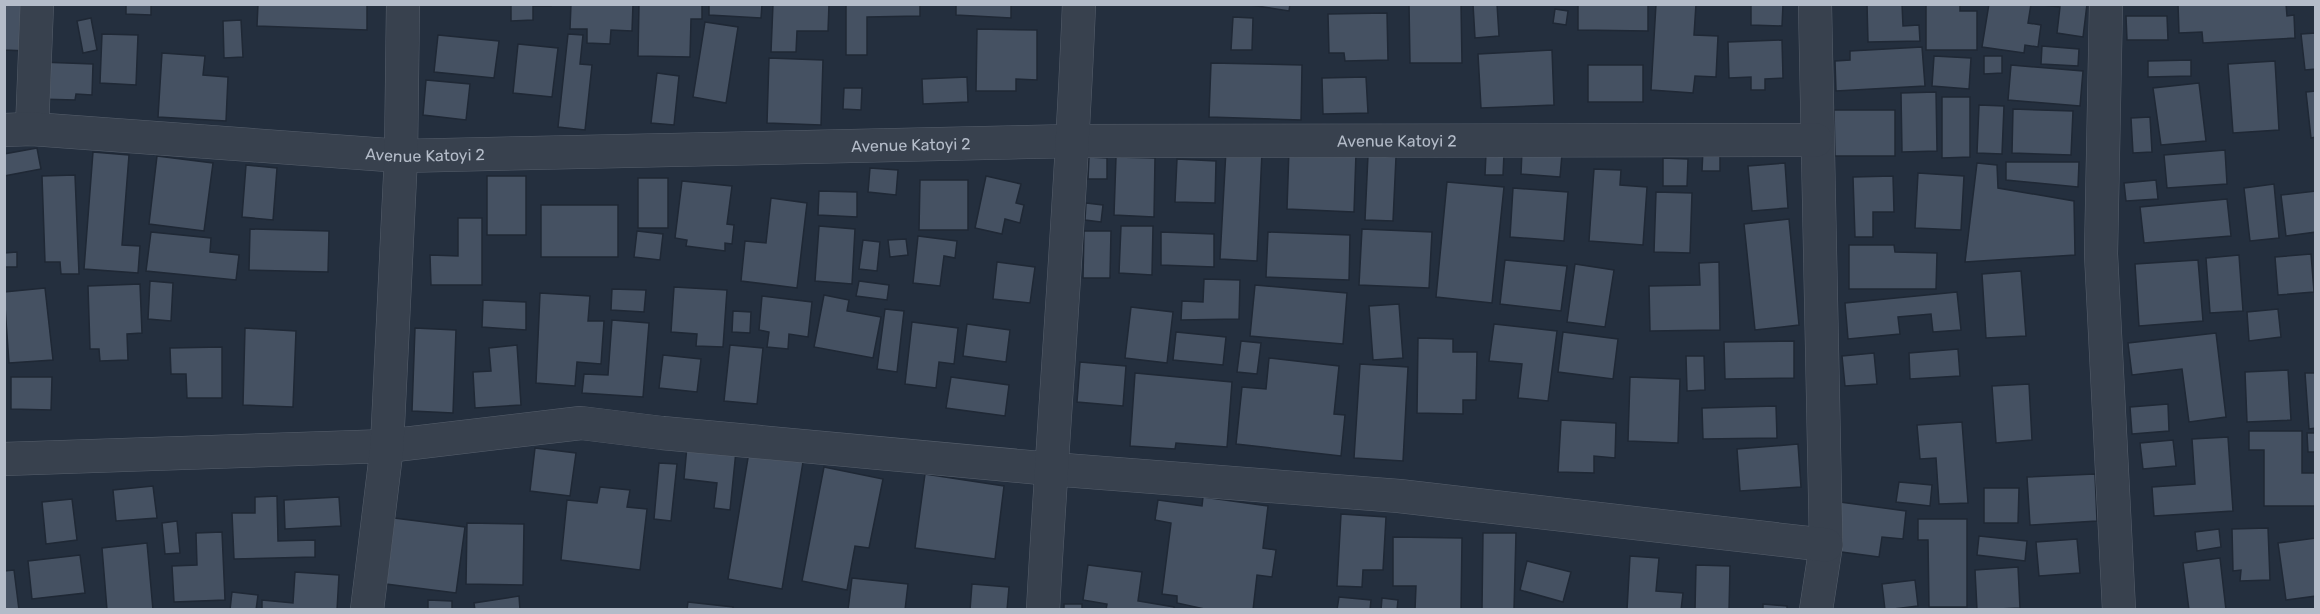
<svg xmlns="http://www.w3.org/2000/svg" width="2320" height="614" viewBox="0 0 2320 614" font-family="Rubik,sans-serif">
<rect width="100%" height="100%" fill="#242f3e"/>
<path fill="#455162" stroke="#1f2835" stroke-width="1.5" d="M4 4H30L28 51 4 50Z
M126 4H151V15L126 14Z
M258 4H367V30L257 26Z
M511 4H551V6H533V20L511 21Z
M571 4H633L632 31 611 30 610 44 587 43V29H570Z
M639 4H702V19H691L690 57 638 56Z
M709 4H762L761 18 709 15Z
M773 4H829L828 31H797L796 52H771Z
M846 4H920V16L867 17V55H846Z
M956 4H1011V18L956 15Z
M1244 4H1290L1289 11Z
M1409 4H1461L1462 63H1410Z
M1473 4H1497L1499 36 1475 38Z
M1578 4H1648V31L1578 30Z
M1656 4H1696L1694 35 1718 36 1716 77 1695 76 1693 93 1651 90Z
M1751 4H1783L1782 26 1751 25Z
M1867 4H1902L1903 26 1919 25 1920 41 1868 42Z
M1926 4H1960V11H1977V50H1926Z
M1989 4H2031L2028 23 2041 25 2038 47 2025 45 2024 53 1982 47Z
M2087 4 2083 37 2057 33 2060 7 2043 5Z
M2178 4H2286L2287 16 2294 15 2295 38 2203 43 2202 32 2179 33Z
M1555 9 1568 11 1566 25 1553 23Z
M1387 13 1388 60 1345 61 1344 53H1329L1328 14Z
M2126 16H2167L2168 40H2127Z
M1233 17 1253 18 1252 50H1231Z
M91 18 97 50 83 53 77 21Z
M241 20 243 57 224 58 223 21Z
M705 22 738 27 726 103 693 97Z
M977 29 1037 30V80L1016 79V91H976Z
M2316 33V69L2305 70 2301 34Z
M102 34 138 35 136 85 100 83Z
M568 34 583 35 580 64 592 65 585 130 558 127Z
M438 35 499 41 494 78 434 72Z
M1782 40 1783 78 1765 79V90H1751V77L1729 78 1728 42Z
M518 44 558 48 552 97 513 93Z
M2042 46 2079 49 2078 66 2041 64Z
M1922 47 1925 86 1836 91 1835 61 1850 60V51Z
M1552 50 1554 105 1481 108 1478 54Z
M162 53 205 56 203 75 228 77 226 121 158 117Z
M1934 56 1971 58 1969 89 1932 86Z
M1984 56H2002V73L1984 74Z
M769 58 823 60 821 125 767 123Z
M2191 60V76L2148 77V61Z
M2275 61 2279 130 2233 133 2228 64Z
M40 62 93 64 92 95 76 94 75 100 38 99Z
M1211 63 1302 65 1301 120 1209 117Z
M1588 65H1643V102H1588Z
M2011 65 2083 71 2080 106 2008 100Z
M657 73 679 76 674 125 651 123Z
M967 77 968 102 923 104 922 79Z
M1366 77 1368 113 1323 114 1322 78Z
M426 80 470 84 466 120 423 115Z
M2199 83 2206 141 2161 145 2153 88Z
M844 88H862L861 110 843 109Z
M2316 91V137L2311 138 2306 92Z
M1936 92 1937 151 1902 152 1901 93Z
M1942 97H1970V157L1942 158Z
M1979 105 2004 106 2002 154 1977 153Z
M2013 109 2073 111 2071 155 2012 153Z
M1834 110H1895V156H1835Z
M2150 117 2152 152 2133 153 2131 118Z
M37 148 41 169 4 176V154Z
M1289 149 1356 153 1354 212 1287 209Z
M1703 149 1720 150V171H1702Z
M1226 150 1262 152 1257 261 1220 259Z
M2225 150 2227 184 2167 188 2164 155Z
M1522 151 1562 154 1560 177 1521 174Z
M93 152 129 155 122 245 140 246 138 273 84 269Z
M1486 153 1504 154 1503 175H1485Z
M1368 155 1396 157 1393 221 1365 220Z
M157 156 213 163 204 231 149 224Z
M1089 157 1107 158V179H1088Z
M1116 157 1155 158 1154 217 1114 215Z
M1663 158 1688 159 1687 186H1663Z
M1177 159 1216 161 1215 203 1175 202Z
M2006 162H2079L2078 187 2006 180Z
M1785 163 1788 208 1752 211 1748 166Z
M1977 163 1997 165 1998 188 2074 201 2075 255 1965 262Z
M246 165 277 168 273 220 242 217Z
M870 168 898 170 896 195 868 192Z
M1594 169 1621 170 1620 185 1647 187 1643 245 1589 241Z
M1918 173 1964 176 1961 230 1915 228Z
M75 175 79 274H61L60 262H45L42 176Z
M487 176H526V235H487Z
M986 176 1021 184 1016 203 1024 205 1020 223 1005 219 1002 234 975 228Z
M1893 176 1894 212H1873V237H1855L1853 177Z
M638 178H668V228H638Z
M920 180H968V230H919Z
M2156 180 2158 199 2126 201 2124 183Z
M682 181 732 186 727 224 734 225 732 244 725 243V251L686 246 687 240 675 238Z
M1447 182 1504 187 1492 303 1436 297Z
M2274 184 2279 238 2250 241 2244 188Z
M1513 188 1568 192 1564 241 1510 237Z
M819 191 857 192V217L818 215Z
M2316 191V232L2286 236 2281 195Z
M1656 192 1692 193 1690 253 1654 252Z
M771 198 807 203 797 288 741 281 745 241 766 243Z
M2227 199 2231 236 2144 243 2140 207Z
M1086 203 1103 205 1101 222 1085 220Z
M541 205H618V257H541Z
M458 218H482V285H431L430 255 458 256Z
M1789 219 1799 325 1755 330 1744 224Z
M819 226 855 229 852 284 815 281Z
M1121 226H1153L1152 275 1119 273Z
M250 229 329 231 328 272 249 270Z
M1362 229 1432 232 1429 288 1359 285Z
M637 231 663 234 660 260 634 257Z
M1084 231H1111L1110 278H1083Z
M151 232 211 238 210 252 239 255 236 280 146 271Z
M1161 232 1214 234V267L1161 265Z
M1268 232 1350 235 1349 280 1266 277Z
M918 236 957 241 955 258 944 256 940 286 913 283Z
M906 239 908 255 890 257 888 240Z
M863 240 880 242 877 271 859 269Z
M1849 245H1894L1895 252 1937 253 1936 289H1849Z
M17 252V267H4V253Z
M2311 254 2314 292 2278 295 2275 257Z
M2239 255 2243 311 2210 313 2206 258Z
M1505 260 1567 266 1561 311 1500 304Z
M2198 260 2203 321 2139 326 2135 264Z
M997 262 1035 267 1030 303 993 299Z
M1719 262 1720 330 1650 331 1649 286 1700 285 1699 263Z
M1575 264 1614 270 1605 327 1567 322Z
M2021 271 2026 336 1986 338 1982 274Z
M1204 279 1240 280 1239 319 1181 320 1182 301 1203 302Z
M150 281 173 283 171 321 148 319Z
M859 281 889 285 887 300 856 296Z
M140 284 142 333 127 334 128 360 100 361 99 349H90L88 286Z
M1255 285 1347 293 1343 344 1250 336Z
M674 287 727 290 723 347 696 346 697 334 671 332Z
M45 288 53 360 9 363 4 292Z
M612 289 646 290 644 312 611 310Z
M1957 292 1961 330 1933 332 1931 314 1898 317 1900 334 1848 339 1845 303Z
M540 293 590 296 588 321H604L601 364 577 362 575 386 536 383Z
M824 295 849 300 847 311 881 317 873 358 814 347Z
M762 296 812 302 808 337 789 334 788 349 767 347 769 332 759 330Z
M483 300 526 302V330L482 327Z
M1399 304 1403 358 1373 360 1369 306Z
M1131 307 1173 312 1167 363 1125 358Z
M885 309 904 311 897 372 877 369Z
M2278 309 2281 337 2249 341 2247 312Z
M733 311 751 312 750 333 732 332Z
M612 320 649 323 643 397 582 393 584 374 608 375Z
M912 322 958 328 954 364 939 362 936 388 905 384Z
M967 324 1010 330 1006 362 963 356Z
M1494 324 1557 331 1548 401 1518 398 1522 364 1489 361Z
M245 328 296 331 293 407 243 405Z
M415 328 456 330 453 413 412 411Z
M1176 332 1226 337 1223 365 1173 360Z
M1563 332 1618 339 1613 379 1558 372Z
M2216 333 2226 417 2189 422 2182 369 2132 375 2128 343Z
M1418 338 1453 339V352H1477L1476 400H1463V414L1417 413Z
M1241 341 1261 343 1257 374 1237 372Z
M1794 341V378L1725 379 1724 342Z
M517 345 521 405 475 408 473 372 491 371 489 348Z
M730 345 763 348 757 404 724 401Z
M222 347V398H187L186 374H171L170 348Z
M1958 349 1960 376 1910 379 1909 353Z
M1874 353 1877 384 1845 386 1842 356Z
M663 355 701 359 697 392 659 388Z
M1686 356H1704L1705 390 1687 391Z
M1269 358 1339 366 1334 414 1345 415 1341 456 1236 444 1242 387 1266 389Z
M1080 362 1126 366 1123 406 1077 402Z
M1360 364 1408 367 1403 461 1354 458Z
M2288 370 2291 420 2247 422 2245 372Z
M1135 373 1232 382 1227 447 1176 443 1175 449 1130 446Z
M2305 373H2316V428L2309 429Z
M11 377H52L51 410 11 409Z
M951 377 1009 385 1005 416 946 408Z
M1630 377 1680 379 1678 443 1628 441Z
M2029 384 2032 440 1996 443 1992 386Z
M2168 404 2169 431 2132 434 2130 407Z
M1776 406 1777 438 1703 439 1702 408Z
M1561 420 1616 423 1615 458 1594 456V473L1558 472Z
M1962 422 1968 503 1939 504 1936 458 1920 459 1917 425Z
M2249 431H2302V473H2315V506H2264V450H2249Z
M2307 433H2316V452H2308Z
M2228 437 2233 511 2154 516 2152 487 2195 484 2192 439Z
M2173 440 2176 466 2143 469 2140 443Z
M1798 444 1801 487 1740 491 1737 449Z
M687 446 736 451 730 510 714 508 717 483 684 479Z
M535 448 576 453 570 496 530 491Z
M749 452 803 462 782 589 728 579Z
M659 463 677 464 671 521 654 519Z
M824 467 883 479 869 548 855 546 847 590 802 581Z
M925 474 1004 486 995 559 915 548Z
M2095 474 2097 521 2030 525 2027 477Z
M1899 482 1932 485 1930 506 1896 502Z
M153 486 157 518 116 521 113 490Z
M600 487 630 490 627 507 647 509 640 570 561 560 567 500 597 503Z
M1984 488H2019L2018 523H1984Z
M277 496 278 541 315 540V557L234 559 232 513H255V497Z
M339 497 341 526 285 529 284 500Z
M1203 497 1268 506 1263 548 1276 550 1272 577 1257 575 1253 610H1209L1177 603V596L1162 594 1171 523 1155 520 1158 500 1202 506Z
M72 499 77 540 46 544 42 502Z
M1840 502 1906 511 1903 539 1882 537 1879 557 1834 551Z
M1341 514 1386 517 1383 570H1363L1362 587 1337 586Z
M394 518 465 527 456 593 386 584Z
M1918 519H1967V607H1929L1928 540H1918Z
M177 521 180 553 165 554 162 523Z
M467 523 524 524 523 585 466 584Z
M2268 528 2270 580 2240 581 2241 570 2233 571 2232 529Z
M2219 529 2221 547 2197 551 2195 532Z
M222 532 225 600 174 602 172 566 197 565 196 533Z
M1483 533H1516L1514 610H1482Z
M1979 536 2027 541 2025 561 1977 555Z
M1393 537 1462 538 1461 610H1415L1416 586H1393Z
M2316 538V596L2286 600 2278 543Z
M2077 539 2080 573 2039 576 2036 542Z
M147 543 153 610H107L102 548Z
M80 555 85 593 32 599 28 561Z
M1630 556 1659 558 1656 591 1683 593 1681 610H1627Z
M2220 558 2226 610H2189L2183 563Z
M1527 561 1571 572 1563 602 1520 590Z
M1088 565 1142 572 1138 601 1174 607V610H1106L1107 604 1083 600Z
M1696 565 1730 566 1729 610H1695Z
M2018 567 2020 608 1977 610 1975 570Z
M14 570 19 610H4V571Z
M295 572 339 575 337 610H262V600L293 603Z
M852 578 908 584 905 610H848Z
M1915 580 1918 606 1885 610 1882 584Z
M972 584 1009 587 1007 610H970Z
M232 592 258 595 256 610H230Z
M519 596 520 610H475L474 603Z
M1339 597 1371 600 1370 610H1337Z
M1382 598 1398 600 1397 610H1381Z
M428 600 452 601V610H428Z
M688 602 733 607V610H687Z
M1064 604H1082V610H1064Z
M1763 604 1787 606V610H1763Z"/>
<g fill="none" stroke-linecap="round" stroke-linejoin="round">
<g stroke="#565f6c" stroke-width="34">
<g id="minor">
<path d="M1815 4 1826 545 1816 610"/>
<path d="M2106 4 2101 254 2119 610"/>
<path d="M32 129 37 4"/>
<path id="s1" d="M4 130 32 129 401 156 1074 141 1816 140"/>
<path d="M4 459 387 446 581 423 662 433 1051 469 1399 496 1826 545"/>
<path d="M367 610 387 446 401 156 403 4"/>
<path d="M1043 610C1054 408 1071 206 1079 4"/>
</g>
</g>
<use href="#minor" stroke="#38414e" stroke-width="33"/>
</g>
<g text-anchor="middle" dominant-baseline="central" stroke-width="5" stroke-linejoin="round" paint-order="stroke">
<g font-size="16" fill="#b4bcc9" stroke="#1d2633">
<text stroke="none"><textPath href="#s1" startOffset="1394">Avenue Katoyi 2</textPath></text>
<text stroke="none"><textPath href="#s1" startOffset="908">Avenue Katoyi 2</textPath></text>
<text stroke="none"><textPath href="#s1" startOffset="422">Avenue Katoyi 2</textPath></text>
</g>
</g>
<rect width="2320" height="614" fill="none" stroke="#b4bcc9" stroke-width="12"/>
</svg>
